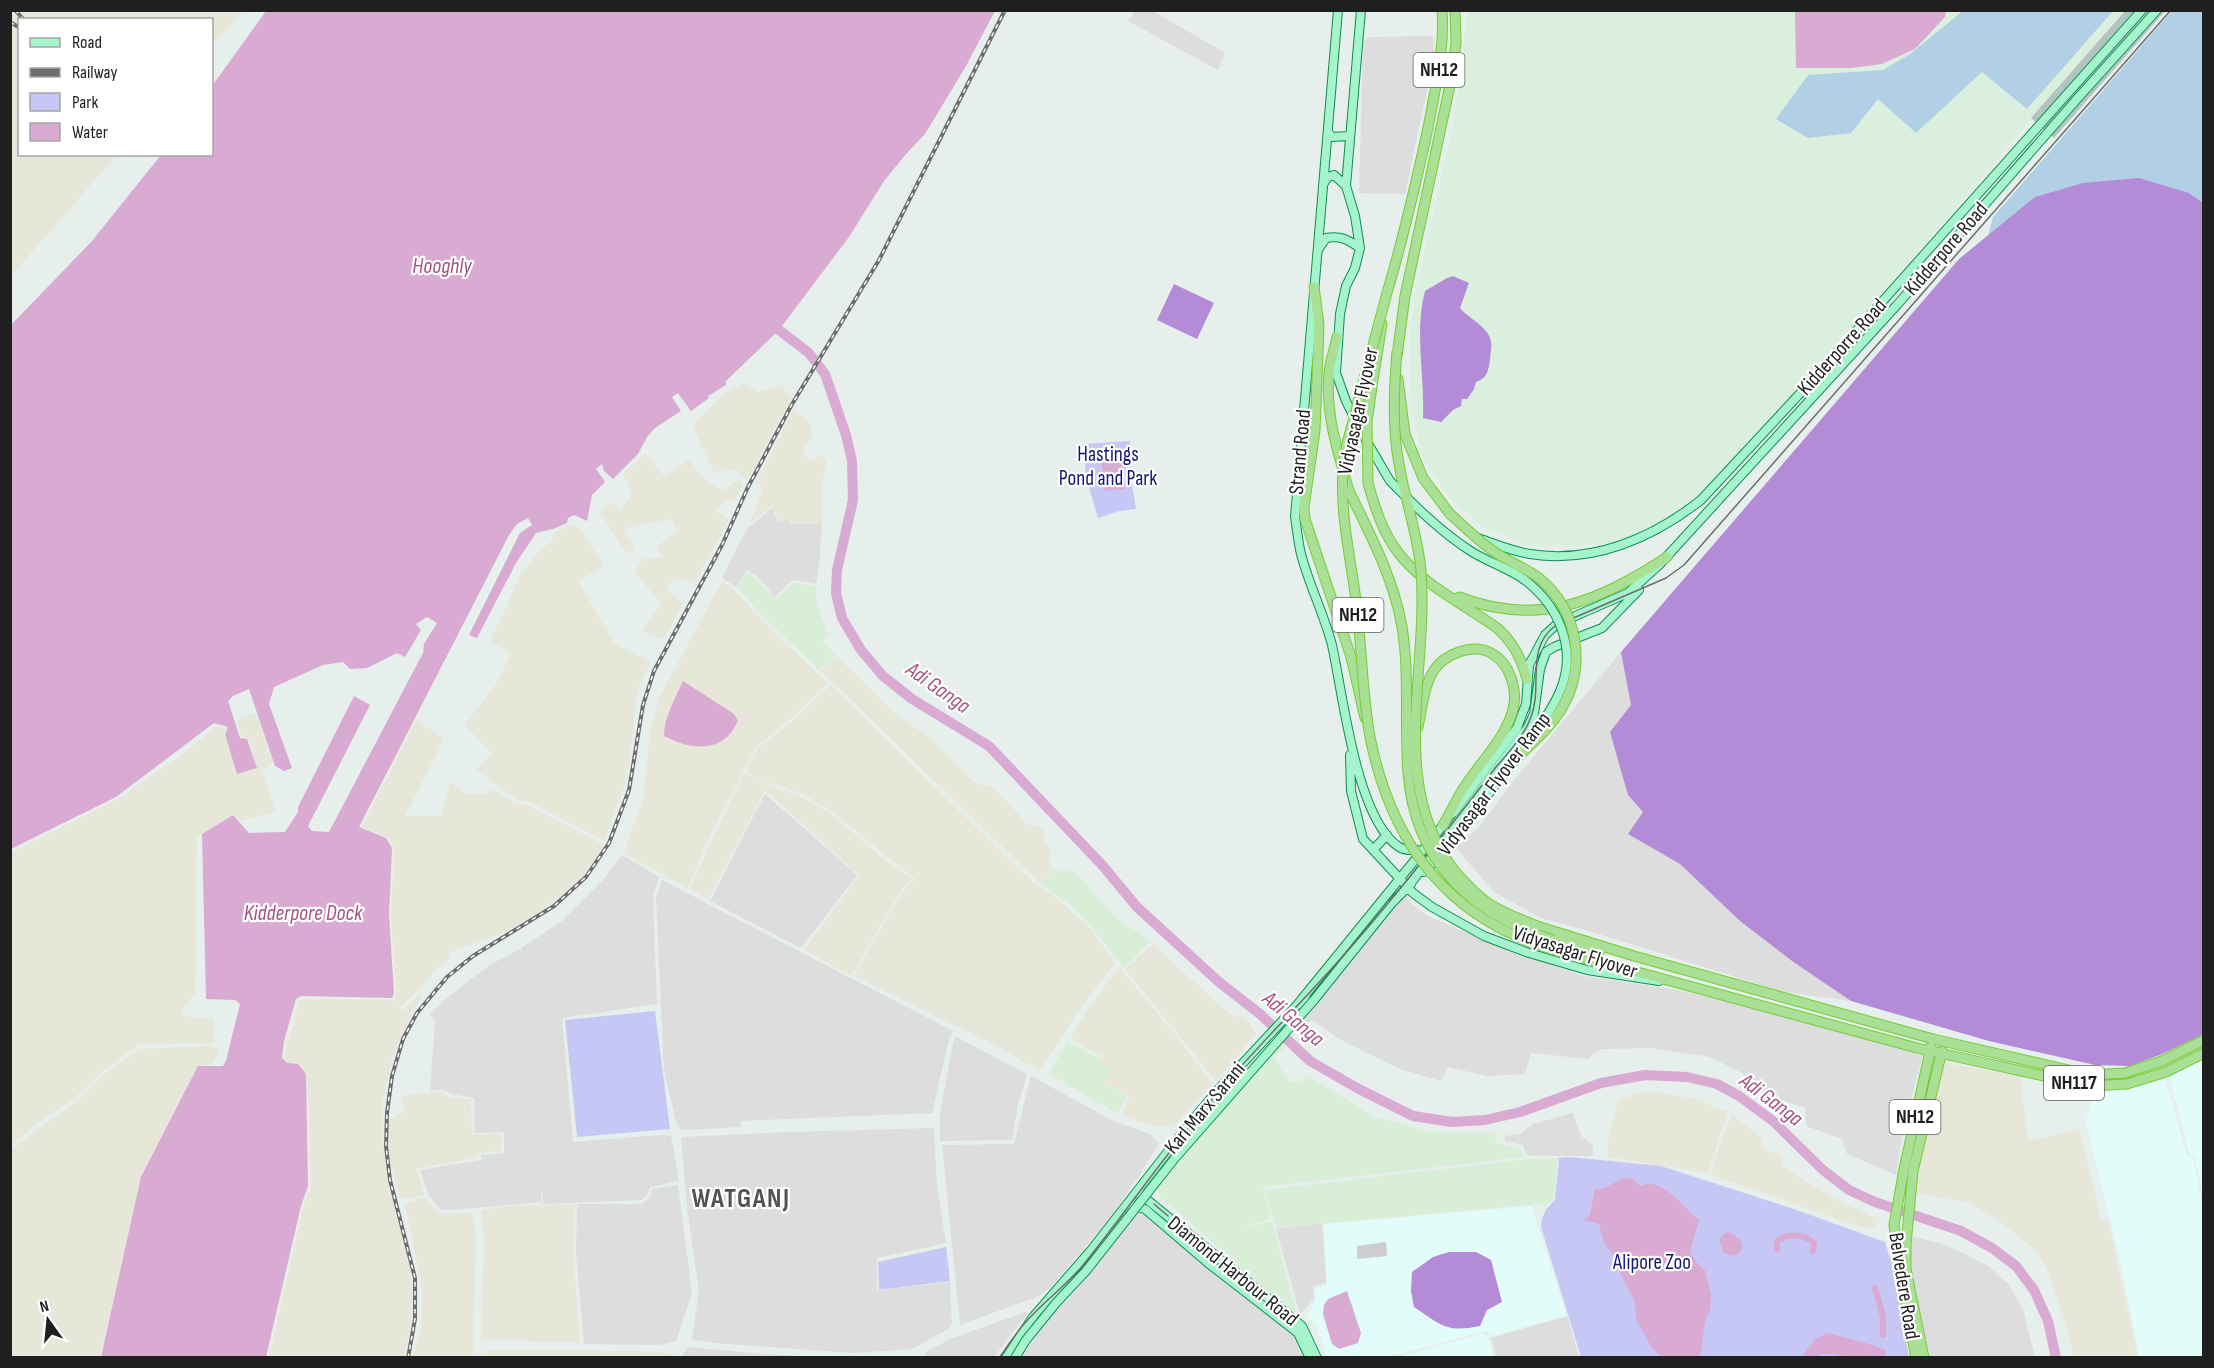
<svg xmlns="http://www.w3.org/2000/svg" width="2214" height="1368" viewBox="0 0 2214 1368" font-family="'Sofia Sans Condensed',sans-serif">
<rect width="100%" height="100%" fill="#e6efeb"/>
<path fill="#dcdddc" d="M1135 11H1153L1225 53 1218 70 1128 21Z
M1433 36 1435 53 1405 194 1359 193 1363 42 1368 37Z
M772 508 778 522 789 519 790 524H822L819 566 816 584 793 580 775 597 756 575 747 570 736 587 722 578 746 530Z
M1621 652 1631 705 1643 812 1628 834 1680 864 1740 921 1792 961 1851 1001 1784 992 1589 931 1541 918 1494 892 1456 848 1477 829 1519 774Z
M765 794 857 875 801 948 710 901Z
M622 855 659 877 653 896 657 1004 562 1018 573 1142 661 1135 671 1136 679 1181 650 1187 647 1196 641 1200 543 1204 542 1188 541 1202 450 1210 440 1209 428 1194 420 1170 481 1160V1155L504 1153V1132L475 1133 474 1098 451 1094 444 1090H430L435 1021 430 1014 450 995 490 965 520 949 521 954V948L562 921 602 881Z
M662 880 953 1031 949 1039 932 1113 740 1121 741 1127 682 1130 677 1125 665 1076 663 1055 656 897Z
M1404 891 1412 904 1426 915 1460 930 1579 975 1677 990 1752 1007 1923 1055 1904 1125 1896 1175 1847 1154 1842 1139 1806 1126 1805 1108 1762 1093 1742 1073 1710 1057 1652 1048 1602 1049 1593 1054 1589 1059 1531 1053 1525 1074 1487 1076 1448 1067 1441 1081 1400 1069 1341 1040 1312 1020 1296 1030 1288 1019Z
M956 1037 1027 1074 1018 1104 1012 1140 940 1141V1113L953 1043Z
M1031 1076 1113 1121 1148 1133 1159 1143 1139 1176 1109 1219 1051 1287 1039 1296 960 1325 942 1145 1014 1144Z
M1573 1113 1581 1136 1593 1145V1156H1527L1523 1145 1505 1141V1136L1520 1134 1533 1124Z
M934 1128 937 1187 946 1243 877 1258V1291L950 1282 952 1324 948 1329 912 1349 854 1353 714 1343 692 1339 699 1291 687 1208 681 1137 789 1132Z
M678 1185 692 1293 676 1341 659 1345 584 1344 576 1255 577 1204H641L650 1197 652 1189Z
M1148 1211 1298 1333 1310 1358H1020L1054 1313 1079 1288 1136 1214Z
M1322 1223 1326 1283 1313 1286 1314 1299 1300 1314 1276 1229Z
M1904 1235 1940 1243 1959 1251 1988 1266 2008 1284 2023 1309 2035 1357H1925Z
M1026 1312 1027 1314 994 1357H925L926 1352 950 1339Z
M1567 1316 1579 1357H1496L1491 1338Z
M688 1347 751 1353 819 1357H681Z"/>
<path fill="#d8eed7" d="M747 572 755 578 776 600 793 583 815 586 817 607 829 635 822 642 836 655 819 670 762 615 737 588Z
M1054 869 1063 872 1073 870 1116 918 1151 941 1124 968 1089 923 1074 908 1042 884Z
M1274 1040 1285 1048 1275 1057 1288 1081 1300 1082 1308 1076 1375 1117 1431 1132 1495 1133 1496 1143 1520 1148 1524 1157 1263 1187 1270 1219 1235 1229 1272 1222 1296 1312 1289 1311 1182 1215 1161 1198 1157 1187 1152 1181 1227 1092Z
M1067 1042 1100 1059 1098 1062 1111 1070 1103 1084 1127 1095 1118 1114 1049 1074Z
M1558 1158 1554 1199 1545 1206 1538 1204 1276 1228 1265 1190 1529 1159Z"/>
<path fill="#e6e7d9" d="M11 10 243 11 212 46V20H20V154L117 155 11 276Z
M743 384 759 392 780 385 792 397 747 481 735 469 714 473 693 426 722 395Z
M794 409 810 422 812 438 802 450 809 461 823 455 827 463 823 479 822 524H790L789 519 780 522 772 506 749 524 762 490 760 484 756 482Z
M646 454 665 477 689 459 704 479 723 491 738 480 743 484 735 500 725 501 716 511 729 520 694 584 675 577 666 589 683 604 664 639 642 631 661 603 634 572 643 559 662 557 657 546 678 531 672 519 636 525 623 530 635 549 626 554 600 512 612 502 620 512 632 494 623 473Z
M568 525 579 527 604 566 578 581 615 644 651 662 638 688 629 765 623 790 604 840 530 802 518 800 476 770 492 753 465 725 496 684 511 653 490 642 520 576 537 553 553 540V533Z
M722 581 732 588 782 640 828 683 789 720 756 747 708 839 688 888 624 853 644 795 650 731 659 698Z
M836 656 899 717 926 735 974 782 994 788 1028 825 1042 827 1045 834 1043 840 1051 850 1048 863 1053 868 1041 884 821 671Z
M831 685 1006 857 1035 884 1053 895 1087 925 1115 963 1082 1006 1040 1071 997 1046 854 976 901 894 915 879 831 811 803 794 757 778 746 771 758 748 789 724Z
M256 713 273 763 262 770 276 812 240 821 233 814 197 837 195 994 185 1005 182 1016 214 1019 213 1043 140 1044 106 1068 72 1100 39 1122 11 1145V853L118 799 192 747 215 726 227 729 224 735 237 774 257 768 249 739 242 737 237 720Z
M416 720 444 739 405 816H442L450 781 464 793 485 794 493 790 517 804H525L604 845 584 876 571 888 535 915 508 931 451 952 446 964 437 968 420 989 400 1007 394 999 396 991 391 916 394 849 388 838 362 827Z
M744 773 770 784 764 792 708 900 690 889 714 835Z
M771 786 801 797 830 813 881 857 912 879 900 891 851 976 804 950 859 875 766 791Z
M1153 944 1227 1012 1247 1020 1256 1034 1216 1081 1125 969Z
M1119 967 1177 1037 1213 1085 1174 1125 1163 1127 1147 1124 1122 1115 1130 1096 1103 1083 1111 1070 1099 1063 1101 1056 1070 1039 1087 1010Z
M420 994 423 996 411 1014 392 1058 383 1099V1142L387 1175 410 1262 412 1291 411 1326 404 1357H269L303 1208 311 1187 307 1075 298 1064 287 1063 284 1058 286 1042 290 1037 299 1000 305 999 393 1000 402 1011Z
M206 1046 220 1049 212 1065 198 1066 141 1178 100 1357H11V1149L76 1102 106 1073 140 1049Z
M1945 1063 2020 1076 2028 1141 2071 1131 2079 1127 2101 1220H2108L2138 1357H2074L2064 1318 2047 1270 2036 1250 1991 1215 1969 1203 1912 1192 1925 1131Z
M442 1092 449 1098 471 1099 472 1135 501 1134V1151L479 1153 478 1157 417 1169 425 1195 400 1199 391 1163 387 1135 389 1120 404 1111 402 1097 414 1094Z
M1658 1092 1694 1099 1728 1112 1708 1173 1607 1157 1609 1136 1618 1101 1637 1093Z
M1732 1115 1760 1137 1765 1150 1780 1154 1783 1165 1802 1179 1835 1199 1877 1219 1874 1230 1843 1221 1711 1175 1721 1140Z
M425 1197 435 1211 445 1214 472 1212 476 1237 473 1357H413L421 1327 423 1293 405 1204Z
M575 1204 573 1254 580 1343 481 1339 484 1241 481 1210 508 1206Z
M486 1350 635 1351 673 1354 672 1358H487Z"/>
<path fill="#e2fcfa" d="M2203 1056V1195L2195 1158 2189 1153 2169 1074Z
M2165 1079 2187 1155 2193 1158 2203 1205V1357H2139L2123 1274 2086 1121 2093 1095Z
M1531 1206 1567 1316 1491 1336 1486 1331 1387 1357 1327 1358 1317 1325 1306 1316 1316 1300 1315 1289 1327 1285 1324 1224Z
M1483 1333 1489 1340 1493 1357H1400Z"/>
<path fill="#cdcdcd" d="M1386 1242 1387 1256 1357 1259V1246Z"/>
<path fill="#dbefdf" d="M1468 11H2125L1746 451 1677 513 1625 541 1594 545 1530 547 1483 527 1448 497 1423 458 1412 415 1409 348 1415 293 1452 131Z"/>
<path fill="#b2c3c1" d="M2125 11H2165L2054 138 2031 118Z"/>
<path fill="#b1cfe5" d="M1963 11H2113L2027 109 1982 72 1916 133 1878 99 1851 133 1808 138 1776 119 1808 75 1883 70 1910 54Z
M2172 11H2203V203L2189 193 1988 236 1993 217Z"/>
<path fill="#c7c7f5" d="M1130 441 1131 479 1136 509 1119 511 1098 518 1086 477 1084 444Z
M655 1011 670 1129 577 1137 565 1020Z
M1569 1157 1661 1166 1794 1209 1885 1242 1891 1261 1909 1357H1581L1541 1227C1542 1215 1546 1208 1555 1200L1559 1158Z
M946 1247 950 1281 879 1290 878 1262Z"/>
<path fill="#b38bd7" d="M2139 178 2189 193 2203 203 2204 1034 2160 1055 2129 1066 2095 1065 1989 1041 1851 1001 1792 961 1740 921 1680 864 1628 834 1643 812 1628 795 1610 732 1631 705 1621 652 1959 259 2035 197 2083 183Z
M1453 276 1469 283 1460 308C1468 318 1490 328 1491 342 1492 347 1490 355 1490 360 1488 372 1487 378 1476 382L1474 389 1467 399H1462L1461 406 1453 410 1441 422 1423 418C1425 375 1414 333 1425 291L1447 278Z
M1174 284 1214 303 1197 339 1157 320Z
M1449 1252H1476L1491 1260 1502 1302 1487 1310 1480 1326C1446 1333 1441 1325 1414 1307L1411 1291 1412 1272 1433 1257Z"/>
<path fill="#d9aad2" d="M266 11H995L966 66 925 134 906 154 884 181 849 237 779 330 726 381V385L708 396 709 398 691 411 678 393 672 397 681 411 655 428 647 437 638 454 613 479 604 471 602 464 596 469 605 482 592 495 587 521 574 515 568 518 567 523 553 529 536 533 516 563 477 638 469 635 520 533 532 525 528 518 517 524 509 535 359 827 386 838 392 848 389 914 394 993 392 998 301 996 296 999 284 1041 282 1058 287 1063 298 1064 306 1074 308 1186 301 1206 266 1357H101L141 1177 198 1066H223L226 1061 240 1004 235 1000 206 999 202 834 233 815 249 833 285 832 298 812V807L354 696 370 705 308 826 312 831 329 832 423 653 424 644 437 623 427 617 416 624 421 630 405 657 397 653 367 668 350 669 343 662 323 665 274 687 269 704 292 768 284 771 275 766 249 689 233 696 228 701 240 738 247 739 257 768 237 774 225 735 228 727 214 723 116 797 11 849V325L92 241 161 155 212 154V86Z
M1795 11V10L1946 11 1945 17 1915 49 1882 64 1851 68H1796Z
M1121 455 1125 489 1105 491 1101 458Z
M683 681 734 714 738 721C735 726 732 733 727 737 709 753 683 746 664 736 664 717 675 699 683 681Z
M1624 1178 1633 1179 1640 1186C1663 1176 1683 1208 1699 1220L1690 1252 1697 1263 1705 1270 1711 1295 1710 1310 1705 1321 1700 1357H1662L1652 1348 1637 1321 1634 1300 1618 1269 1615 1257 1604 1243 1599 1224 1584 1220 1590 1215 1595 1189 1604 1188Z
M1730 1232 1740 1239 1742 1247 1739 1254 1731 1256 1723 1252 1719 1239 1724 1234Z
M1347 1291 1361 1333 1358 1343 1339 1349 1332 1344 1323 1314 1324 1305 1328 1299Z
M1827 1333 1873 1345 1886 1350 1885 1357 1852 1358 1833 1354H1821L1819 1357H1801L1816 1339Z"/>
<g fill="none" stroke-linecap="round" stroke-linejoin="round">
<path stroke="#d9aad2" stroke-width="6" d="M1777 1250V1241C1787 1233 1805 1234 1814 1243L1813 1251
M1875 1288 1883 1317V1335"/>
<path stroke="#d9aad2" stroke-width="10" d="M779 330 809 353 825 374 846 435 852 461 853 500 837 570 836 593 842 618 861 650 883 676 912 699 989 746 1103 866 1137 907 1219 982 1260 1014 1310 1061 1357 1088 1413 1116 1452 1122 1485 1120 1520 1112 1601 1083 1645 1075 1687 1077 1717 1084 1739 1096 1773 1121 1823 1170 1849 1190 1875 1202 1961 1231 1992 1248 2016 1266 2034 1290 2048 1321 2056 1358"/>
<g stroke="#0d8e58" stroke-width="10">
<path id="major" d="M1338 10 1295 517C1297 529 1298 542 1301 554 1309 585 1324 614 1332 645 1343 694 1356 819 1399 847 1405 851 1411 850 1417 850
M1361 10 1346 186 1355 216 1360 248 1355 268 1346 286 1340 314 1336 373 1346 401 1363 435 1390 481
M1328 132 1332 137 1349 136
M1324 183 1328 177 1334 175 1346 186
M1318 250 1326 238C1341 235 1348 240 1360 248
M1478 538C1495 544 1512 551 1530 554 1593 564 1653 538 1701 500L1807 386 2142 10
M1350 755 1351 791 1363 839 1413 893 1432 907 1484 936 1529 953 1587 970 1659 981
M1453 813 1517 728 1526 704 1529 665 1545 635 1557 624 1628 593 1659 565 1897 305 2077 99 2157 10
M1373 850 1387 835
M1424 872 1438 858 1516 759
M1408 887 1528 727 1534 714 1540 669 1546 652 1554 647 1602 628 1639 590
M1297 1005 1314 1000 1391 904 1411 884
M1139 1193 1302 1326 1317 1358
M1133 1206 1145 1209 1208 1263 1298 1333 1310 1358
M1006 1358 1033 1317 1092 1249 1191 1122 1217 1091 1297 1005 1445 823"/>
</g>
<g stroke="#75cc34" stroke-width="11">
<path id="highway" d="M1428 128C1435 89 1445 50 1442 10
M1314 287 1319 325 1315 431 1304 507 1305 519 1351 657 1365 718
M1337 337C1335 348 1330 361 1329 373 1325 413 1338 453 1349 491
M1397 356 1405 296 1452 76 1456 43 1455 10
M1398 379 1405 434 1423 478 1450 514
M1373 380 1382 324
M1368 483C1375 508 1383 534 1400 555 1425 586 1465 605 1497 628 1513 642 1521 658 1527 679
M1459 597C1540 628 1599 601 1667 557
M1418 727C1422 709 1424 685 1434 670 1445 654 1472 643 1491 653 1511 664 1519 692 1512 713 1503 741 1479 764 1463 789 1456 801 1450 813 1443 825
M1537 926 1634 956 1933 1039 2090 1075 2125 1073 2162 1061 2204 1040
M1553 940 1600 951
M1630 970 1917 1048 2089 1086 2127 1084 2166 1072 2204 1053
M1916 1358 1899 1271 1894 1225 1904 1169 1931 1047
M1924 1358 1906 1269V1244L1913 1171 1942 1051"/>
</g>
<use href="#major" stroke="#a6f4cc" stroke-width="8"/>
<use href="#highway" stroke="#a9e095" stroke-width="9"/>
<path stroke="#6d6d6d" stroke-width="1.5" d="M1154 1204 1168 1216
M999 1358C1008 1346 1015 1334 1024 1324 1043 1302 1066 1286 1084 1264 1130 1207 1171 1146 1219 1091 1259 1045 1302 1002 1343 956 1397 895 1447 831 1496 767 1509 752 1524 736 1531 717 1543 687 1525 648 1555 626L1666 578 1684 565 2171 10"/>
<g stroke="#6d6d6d" stroke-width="4">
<path id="rail" d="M15 10 24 20
M10 22 20 28
M408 1358 415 1319V1278L390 1180 386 1146 387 1113 392 1076 403 1039 417 1013 447 977 473 956 554 906 586 877 609 843 629 790 643 705 654 671 722 545 748 487 791 406 879 260 1005 10"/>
</g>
<use href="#rail" stroke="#fff" stroke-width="1.5" stroke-dasharray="4.5" stroke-linecap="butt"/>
<g stroke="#0d8e58" stroke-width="10" stroke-linecap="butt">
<path id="major-bridge" d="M1390 481C1415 506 1440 531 1469 550 1487 562 1509 568 1526 581 1558 606 1576 646 1562 686 1554 708 1539 726 1526 745
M1015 1358 1026 1340 1056 1303 1086 1271 1175 1158 1314 1000"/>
</g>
<g stroke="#75cc34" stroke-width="11" stroke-linecap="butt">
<path id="highway-bridge" d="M1428 128C1416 183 1403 239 1387 293 1376 334 1365 374 1355 414 1352 427 1347 440 1345 453 1336 508 1353 563 1358 618 1362 657 1363 698 1370 737 1389 832 1436 905 1528 941 1561 954 1596 961 1630 970
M1397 351C1394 389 1392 427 1399 464 1405 500 1418 535 1421 571 1429 672 1386 790 1458 875 1467 885 1476 895 1488 903 1503 913 1520 919 1537 926
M1368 483 1367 422 1373 380
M1349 491C1370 534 1394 579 1402 627 1410 675 1404 724 1408 773 1415 862 1471 914 1553 940
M1450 514C1466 528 1481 544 1499 555 1512 563 1527 569 1539 578 1578 610 1587 665 1562 708 1551 727 1532 743 1516 759"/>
</g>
<use href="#major-bridge" stroke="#a6f4cc" stroke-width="8"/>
<use href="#highway-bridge" stroke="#a9e095" stroke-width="9"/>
</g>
<g text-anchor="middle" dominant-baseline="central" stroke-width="4.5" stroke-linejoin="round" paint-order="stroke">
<g fill="#fff" stroke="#626262" stroke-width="1.5">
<rect x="1413.5" y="53" width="51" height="34" rx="4.5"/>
<rect x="1332.5" y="598" width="51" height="34" rx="4.5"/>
<rect x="2044" y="1066" width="60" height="34" rx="4.5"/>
<rect x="1889.5" y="1100" width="51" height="34" rx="4.5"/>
</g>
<g font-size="20" font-weight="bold" fill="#1f1f1f">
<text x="1439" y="70">NH12</text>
<text x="1358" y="615">NH12</text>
<text x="2074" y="1083">NH117</text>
<text x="1915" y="1117">NH12</text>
</g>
<g font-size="21" fill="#1f1f1f" stroke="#fff">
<text transform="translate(1946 249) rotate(-49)">Kidderpore Road</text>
<text transform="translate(1842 347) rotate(-48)">Kidderporre Road</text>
<text transform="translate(1358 411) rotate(-78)">Vidyasagar Flyover</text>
<text transform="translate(1300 452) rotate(-85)">Strand Road</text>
<text transform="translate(1494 784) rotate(-53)">Vidyasagar Flyover Ramp</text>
<text transform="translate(1575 952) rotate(18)">Vidyasagar Flyover</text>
<text transform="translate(1205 1108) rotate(-50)">Karl Marx Sarani</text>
<text transform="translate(1233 1271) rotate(39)">Diamond Harbour Road</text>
<text transform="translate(1904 1286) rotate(81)">Belvedere Road</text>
</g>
<g font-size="21" fill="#151575" stroke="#fff">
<text x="1108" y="454">Hastings<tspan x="1108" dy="24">Pond and Park</tspan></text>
<text x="1652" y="1262">Alipore Zoo</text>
</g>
<g font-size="22" font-style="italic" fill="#a75384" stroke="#fff">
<text x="442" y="266">Hooghly</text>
<text transform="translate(938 688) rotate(35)">Adi Ganga</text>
<text x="303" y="913">Kidderpore Dock</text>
<text transform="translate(1293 1019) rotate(40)">Adi Ganga</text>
<text transform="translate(1771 1100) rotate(37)">Adi Ganga</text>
</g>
<g font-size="27" font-weight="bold" letter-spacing="1.5" fill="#525252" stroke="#fff">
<text x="741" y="1199">WATGANJ</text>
</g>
</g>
<rect width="2214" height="1368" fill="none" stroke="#1f1f1f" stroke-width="24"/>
<rect x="18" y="18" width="195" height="138" fill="#ffffff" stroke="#a5a5a5" stroke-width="1.5"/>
<rect x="30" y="38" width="30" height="9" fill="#a6f4cc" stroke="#a5a5a5" stroke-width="1.5"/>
<text x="72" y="48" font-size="18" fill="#1f1f1f">Road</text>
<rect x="30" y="68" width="30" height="9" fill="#6d6d6d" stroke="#a5a5a5" stroke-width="1.5"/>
<text x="72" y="78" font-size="18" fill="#1f1f1f">Railway</text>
<rect x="30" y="93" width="30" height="18" fill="#c7c7f5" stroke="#a5a5a5" stroke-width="1.5"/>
<text x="72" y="108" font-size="18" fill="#1f1f1f">Park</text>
<rect x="30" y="123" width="30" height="18" fill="#d9aad2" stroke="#a5a5a5" stroke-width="1.5"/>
<text x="72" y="138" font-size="18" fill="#1f1f1f">Water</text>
<g transform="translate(48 1320) rotate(345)" stroke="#ffffff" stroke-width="4.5" paint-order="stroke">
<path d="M0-4.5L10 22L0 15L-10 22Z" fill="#1f1f1f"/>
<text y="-9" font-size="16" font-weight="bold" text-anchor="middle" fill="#1f1f1f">N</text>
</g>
</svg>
